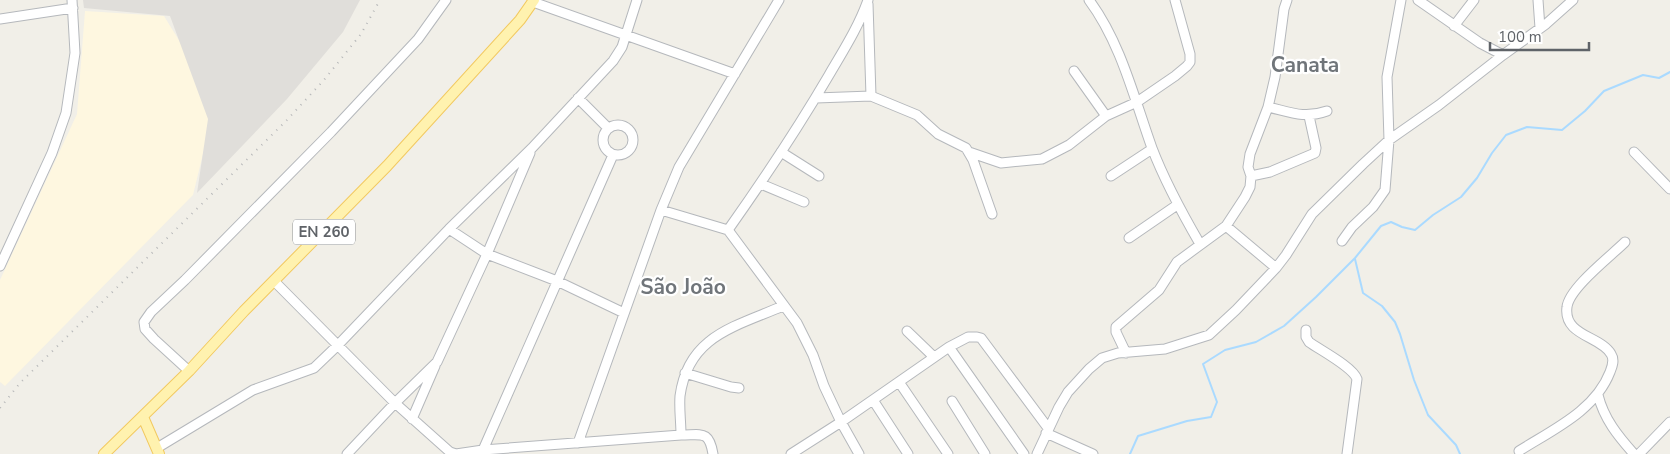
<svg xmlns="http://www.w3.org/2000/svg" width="1670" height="454" viewBox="0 0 1670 454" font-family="'Nunito Sans',sans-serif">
<rect width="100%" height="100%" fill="#f1efe8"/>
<path fill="#fef7e0" d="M85 11 164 16 193 63 211 121 193 195 5 386 0 382V280L77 114Z"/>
<path fill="#e0deda" d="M83 0H360L343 32 287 99 197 193 208 119 170 16 84 8Z"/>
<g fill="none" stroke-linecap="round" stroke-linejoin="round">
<path stroke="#aadaff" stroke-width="2" d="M1355 259 1363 293 1382 306 1395 322 1400 334 1414 380 1428 415 1456 445 1460 454
M1130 454 1138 436 1187 421 1211 417 1217 402 1203 364 1225 350 1256 342 1284 326 1316 297 1355 258 1381 226 1391 222 1402 227 1415 230 1433 215 1461 197 1477 178 1492 153 1506 135 1527 127 1562 130 1585 111 1604 91 1643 75 1659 78 1670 72"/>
<g stroke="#b5b8bc" stroke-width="11">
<path id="minor" d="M1089 0C1121 43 1134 98 1152 148 1165 182 1182 213 1200 244
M1418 0 1480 43 1503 55 1546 24 1573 0
M1538 0 1540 28
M533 2 735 74
M868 4 871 96
M0 19 73 8
M1454 26 1474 0
M1074 71 1106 116 1137 102 1175 76 1187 66 1190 62V54L1175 0
M578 98 608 128
M816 98 871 96 917 115 938 134 966 148 973 160 992 214
M1268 107C1290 112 1304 119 1327 111
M603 140a15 15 0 1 1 30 0a15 15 0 1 1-30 0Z
M781 152 819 176
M969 152 1001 163 1042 159 1069 145 1106 116
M1634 152 1670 189
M1111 176 1152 149
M1251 176 1270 172 1315 153 1316 148 1309 116
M761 184 804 202
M661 210 728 230 797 323 813 355 824 386 841 422 859 454
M1226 226 1276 268
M449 229 487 254 557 281 624 313
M728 230C764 179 798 128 829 75 843 51 859 26 868 0
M1129 238 1177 205
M1342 241 1352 227 1373 207 1385 190 1389 140 1387 77 1401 0
M0 266 52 153 66 113 75 53 72 0
M275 282 395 403 450 452 456 454 483 450 681 435C702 435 709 430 713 454
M1306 330V337L1309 342C1320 350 1353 367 1357 379L1347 454
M907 331 934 357
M949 347 1024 454
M1126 353 1116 332V327L1159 290 1177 262 1226 226 1245 197 1250 187 1251 176 1248 167 1250 154 1268 107 1275 77 1284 9 1287 0
M189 371 154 339 145 329 144 322 151 312 185 280 331 132 418 39 446 0
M685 373 731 387 739 388
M899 382 948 454
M1598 395C1604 419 1618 436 1634 454
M873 400 908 454
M952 401 985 454
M412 419 435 366
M1046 433 1093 454
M681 435C681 422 679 409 680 396 688 336 734 327 783 306
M578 443 661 210 679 167 779 0
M157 448 253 390 314 368 338 345 449 229 532 148 613 61 622 47 637 0
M483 450 613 155
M1519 451C1552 430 1595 411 1610 372 1612 367 1615 360 1611 354 1601 336 1563 336 1567 307 1569 288 1611 256 1625 242
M347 454 395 403 437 362 487 254 530 153
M791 454 841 422 949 347 968 337H977L981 338 1048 428
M1037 454 1059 407 1068 392 1089 369 1102 358 1118 353 1165 349 1209 335 1236 310 1276 268 1286 255 1312 214 1363 164 1389 140 1439 105 1503 55
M1639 454 1670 422"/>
</g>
<g stroke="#f2c960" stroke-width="12">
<path id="major" d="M143 417 159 454
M104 454 189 371 244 311 387 166 520 20 534 0"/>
</g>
<use href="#minor" stroke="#fff" stroke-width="9"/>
<use href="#major" stroke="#fff2af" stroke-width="10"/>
<path stroke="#b6b7b8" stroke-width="2" stroke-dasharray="1 6" stroke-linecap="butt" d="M0 408 20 383 286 121 324 80 361 34 380 0"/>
</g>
<g text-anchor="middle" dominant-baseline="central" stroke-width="4.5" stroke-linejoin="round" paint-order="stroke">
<rect fill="#fff" stroke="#8f9295" stroke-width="1" x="293" y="219.5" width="62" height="25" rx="4"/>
<g font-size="15" font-weight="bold" fill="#5f6368">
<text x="324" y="232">EN 260</text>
</g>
<g font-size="21" font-weight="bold" fill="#70757a" stroke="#fff">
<text x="1305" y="65">Canata</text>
<text x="683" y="287">São João</text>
</g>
</g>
<path d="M1490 42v8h99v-8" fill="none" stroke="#5f6368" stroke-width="2.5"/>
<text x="1498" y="42" font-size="15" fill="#5f6368" stroke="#ffffff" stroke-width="4" paint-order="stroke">100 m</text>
</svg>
